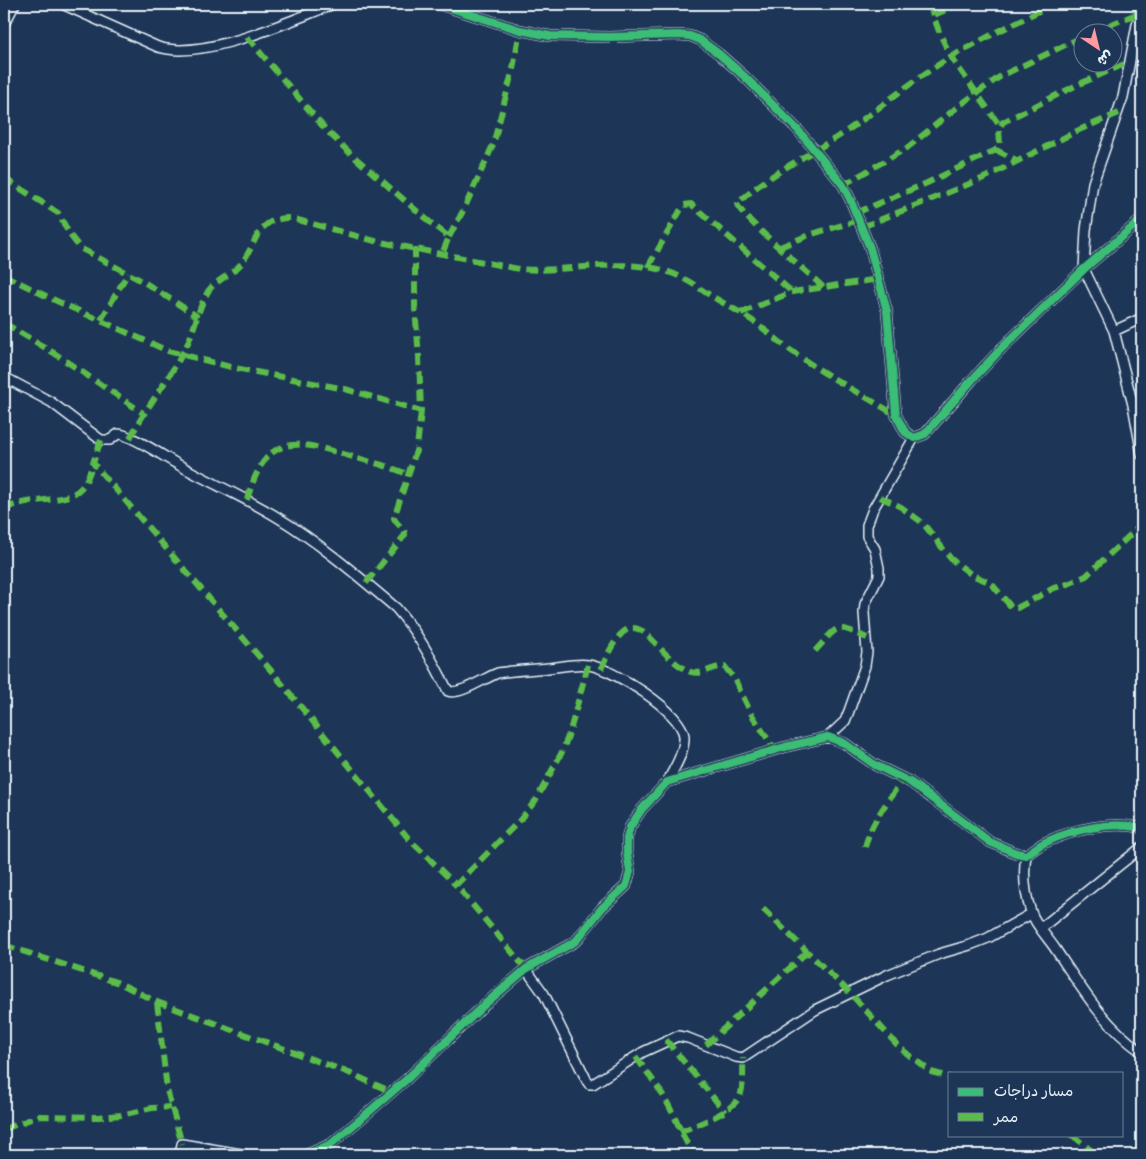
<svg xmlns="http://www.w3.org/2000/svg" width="1146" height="1159" viewBox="0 0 1146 1159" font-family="'Balsamiq Sans','Playpen Sans Arabic',sans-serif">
<rect width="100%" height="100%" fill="#1d3557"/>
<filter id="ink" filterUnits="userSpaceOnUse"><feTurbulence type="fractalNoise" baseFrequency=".02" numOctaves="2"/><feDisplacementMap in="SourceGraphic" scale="10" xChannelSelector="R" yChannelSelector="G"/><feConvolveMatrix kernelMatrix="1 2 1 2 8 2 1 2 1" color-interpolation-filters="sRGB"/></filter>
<g filter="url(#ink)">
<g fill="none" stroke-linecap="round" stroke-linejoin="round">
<g stroke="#e8f1f8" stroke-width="12">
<path id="street" d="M62 4 158 47C204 61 289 21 334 4
M438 4 520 30 550 36 609 37 678 35 690 36 700 40 719 54 745 77 798 130 843 185 850 199 870 248 887 311 896 415 905 432 914 438 925 434 972 380 1000 350 1084 269 1142 219
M1141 4 1123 97 1093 183 1086 230 1084 269 1114 331 1133 405 1142 455
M4 24 15 4
M1114 331 1142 318
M4 377 51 402 101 440H110L118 434C131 434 166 458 179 465 211 483 246 498 277 517 320 543 358 576 396 608 418 633 433 661 448 691 459 696 486 677 498 673 515 670 531 670 548 668 561 667 575 663 589 665 613 669 681 711 684 736 685 752 674 769 667 782
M828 737 845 721 849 711 865 666 867 652 864 613 865 604 879 576V568L875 549 867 536V525L873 509 914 438
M1026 855C1023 874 1025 894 1031 912 1035 924 1047 937 1054 947 1081 987 1102 1024 1142 1052
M1041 928 1142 847
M526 969 544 994 587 1081 589 1084H593L643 1052 678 1036 688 1038 736 1057 743 1058 815 1010 887 975 939 954 970 945 988 938 1031 914
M180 1155 182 1144 247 1155
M306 1155 331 1144 363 1117 407 1079 484 1005 526 969 576 941 602 908 626 886 630 872 627 853V838L630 827 642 809 667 782 785 747 828 737 844 743 875 765 910 782 990 842 1016 853 1026 855C1032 851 1039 845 1046 842 1074 829 1112 821 1142 828"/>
</g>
<use href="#street" stroke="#1d3557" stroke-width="9"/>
<path stroke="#5cbc4b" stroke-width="6" stroke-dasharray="12 6" stroke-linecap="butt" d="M929 4 940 34 951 57 1000 126
M934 15 960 4
M1092 32 1139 13
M247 37 326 130 352 155 432 224 449 237 442 254
M996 150 1018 161
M4 178 58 213 70 235 80 248 144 282 198 317
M843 185 907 148 960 105 1001 76 1084 36
M856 213 927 183 996 150 1000 145 999 129 1003 122 1075 86 1129 62
M862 227 984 178 1079 130 1119 113
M449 237 464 209 493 145 513 69 520 30
M780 247 809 235 859 220
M648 267 680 211 684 205 691 204 792 292
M4 275 50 298 168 351 235 368 345 389 421 411 419 357 415 308V248
M823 287C809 273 741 217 737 204 770 172 811 155 848 130 883 106 915 78 951 57 984 38 1019 21 1053 4
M741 313 792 292 879 279
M101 320 128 273
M4 323 54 353 143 413
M130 438C147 406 170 378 186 347 195 329 198 307 209 290 217 280 230 275 239 266 259 244 253 218 291 218L375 241 519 269C566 273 614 258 662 270 678 274 692 283 705 292 722 303 741 312 757 324 770 333 782 345 796 354 828 377 863 395 896 415
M101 440 93 463 274 674 409 839 456 885
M880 497 901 507 923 523 951 559 972 575 991 583 1012 608H1017L1054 588 1068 584 1086 576 1142 524
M247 500C266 433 292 439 350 456 370 462 390 466 409 475
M4 510C25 495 65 506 81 488 87 482 90 471 93 463
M366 583 405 535C405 527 396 525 394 518L417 448 421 411
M815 651C839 625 834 623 867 638
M601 669C637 584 649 655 691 672 703 676 714 665 725 667L734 678 752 715 775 750
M865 847C872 819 888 803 903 778
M763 909 850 993 900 1048 931 1072 950 1077
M4 945 119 983 157 1002 347 1072 392 1092
M526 969 456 885 520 820 536 800 562 752 570 731 588 665
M157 1002 167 1090 182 1144
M666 1040 725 1112
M706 1045 807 952
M636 1057C648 1074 662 1091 671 1110 680 1126 683 1140 695 1155
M4 1129 39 1116 98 1117 121 1115 152 1108 171 1107
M680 1132C697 1124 736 1112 741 1093 744 1082 743 1069 743 1058
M1072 1135 1097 1155
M223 1155V1152"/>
<g stroke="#1d3557" stroke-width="11">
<path id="cycleway" d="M438 4 520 30 550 36 609 37 678 35 690 36 700 40 719 54 745 77 798 130 843 185 850 199 870 248 887 311 896 415 905 432 914 438 925 434 972 380 1000 350 1084 269 1142 219
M306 1155 331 1144 363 1117 407 1079 484 1005 526 969 576 941 602 908 626 886 630 872 627 853V838L630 827 642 809 667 782 785 747 828 737 844 743 875 765 910 782 990 842 1016 853 1026 855C1032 851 1039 845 1046 842 1074 829 1112 821 1142 828"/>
</g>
<use href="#cycleway" stroke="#3abd76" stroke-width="8"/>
</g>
</g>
<rect width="1146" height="1159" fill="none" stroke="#1d3557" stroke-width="20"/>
<rect x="10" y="10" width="1126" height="1139" fill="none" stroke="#e8f1f8" stroke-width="2" filter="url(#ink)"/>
<rect x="948" y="1072" width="175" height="65" fill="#1d3557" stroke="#6e8097"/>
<rect x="958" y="1088" width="25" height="8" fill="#3abd76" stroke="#6e8097"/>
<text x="994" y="1096" font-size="15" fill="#e8f1f8">مسار دراجات</text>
<rect x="958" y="1113" width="25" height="8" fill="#5cbc4b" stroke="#6e8097"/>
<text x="994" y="1122" font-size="15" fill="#e8f1f8">ممر</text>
<g transform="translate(1098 48) rotate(145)"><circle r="24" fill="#1d3557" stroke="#6e8097"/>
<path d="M0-4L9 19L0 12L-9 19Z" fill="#ff9aa2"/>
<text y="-8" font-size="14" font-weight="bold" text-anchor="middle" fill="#e8f1f8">ش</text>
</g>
</svg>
